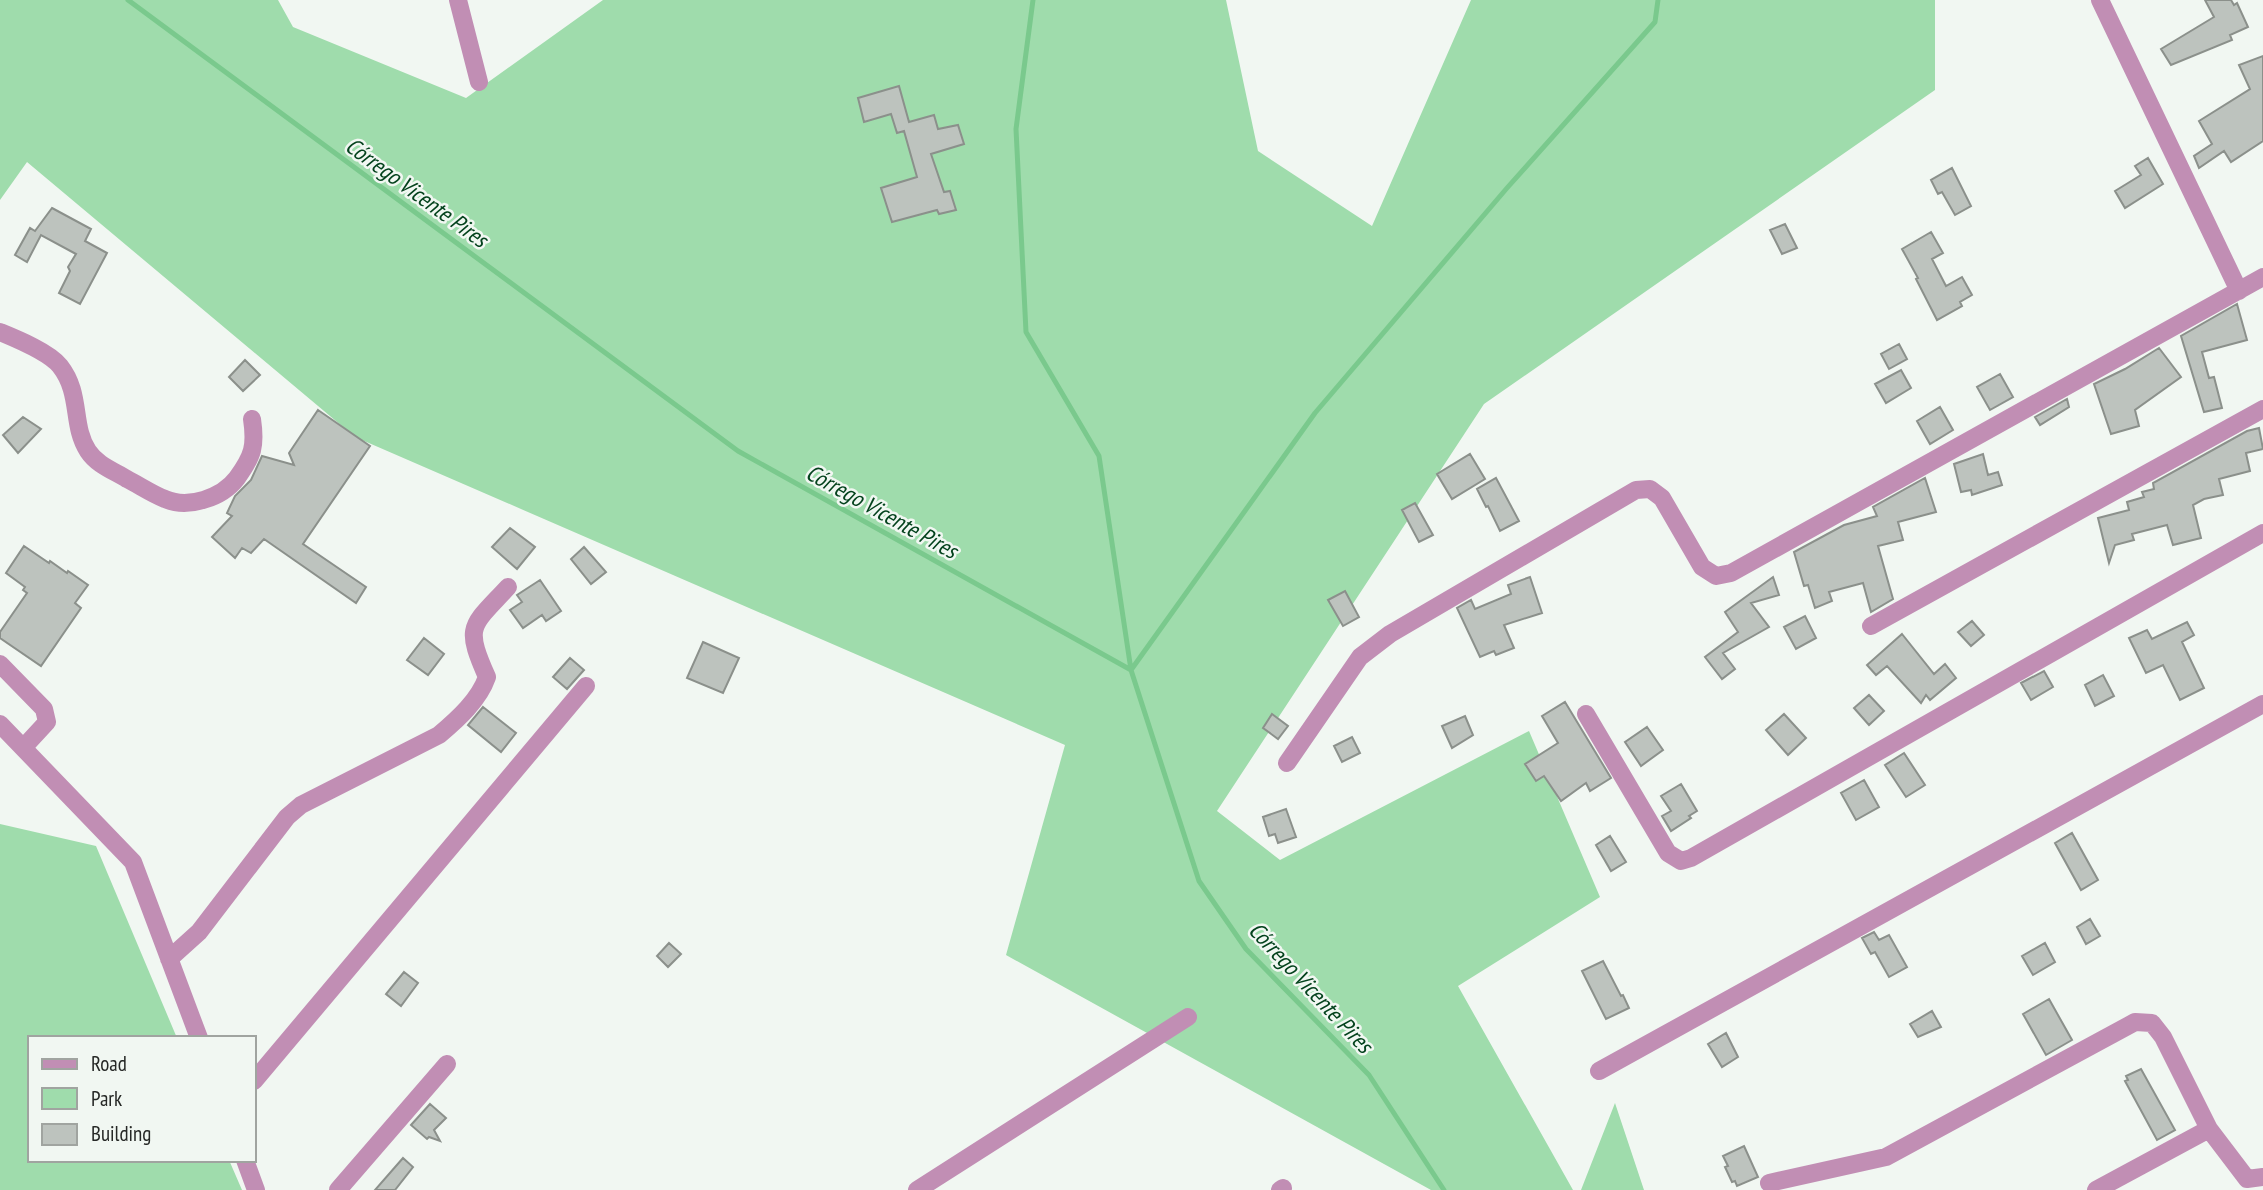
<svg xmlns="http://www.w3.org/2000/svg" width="2263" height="1190" viewBox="0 0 2263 1190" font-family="'PT Sans Narrow',sans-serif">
<rect width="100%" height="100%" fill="#f1f7f2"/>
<path fill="#9fdcac" d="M0 0H278L293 27 466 98 603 0H1226L1258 151 1372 226 1471 0H1935V90L1484 404 1217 811 1280 860 1529 731 1600 897 1458 986 1573 1190H1431L1006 955 1065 745 355 437 27 162 0 200Z
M0 824 96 846 177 1038H30V1160H229L242 1190H0Z
M1615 1103 1644 1190H1581Z"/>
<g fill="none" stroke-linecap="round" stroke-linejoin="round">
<path stroke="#7ac98d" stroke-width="5" d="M128 0 738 451 1131 670 1199 881 1246 949 1369 1075 1444 1190
M1033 0 1016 129 1026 332 1099 456 1131 670
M1131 670 1315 413 1507 188 1655 22 1658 0"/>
</g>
<path fill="#bdc3be" stroke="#8b908b" stroke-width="2" d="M2205 0H2231L2234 5 2237 3 2248 27 2230 35 2232 40 2171 65 2161 49 2214 17Z
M2263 56V141L2231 162 2224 151 2199 168 2194 156 2212 144 2199 121 2250 89 2239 65Z
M899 86 909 122 934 115 938 129 958 125 964 144 931 154 944 192 950 191 956 210 939 214 937 210 892 222 881 188 917 177 904 131 897 133 891 114 864 122 858 98Z
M2148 158 2163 184 2125 208 2115 191 2141 175 2135 166Z
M1952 168 1971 206 1955 215 1942 192 1938 194 1931 180Z
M52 208 91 229 85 241 107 253 80 304 59 293 70 271 68 267 76 254 41 235 27 262 15 255 30 228 35 231Z
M1785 224 1797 248 1782 254 1770 230Z
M1931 232 1943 253 1932 259 1946 286 1962 277 1972 295 1960 302 1962 306 1937 320 1916 279 1918 278 1902 249Z
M2237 304 2247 340 2202 352 2209 378 2214 377 2222 408 2204 412 2181 336Z
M1899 344 1907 359 1889 369 1881 354Z
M2159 348 2181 377 2135 410 2139 426 2111 434 2094 384 2125 369Z
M245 360 260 375 243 391 229 377Z
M1901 370 1911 388 1886 403 1875 384Z
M2000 374 2013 397 1990 410 1977 387Z
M2067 399 2069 407 2040 425 2035 417Z
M1940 407 1953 430 1930 444 1917 421Z
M318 410 370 446 303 544 366 587 356 603 264 539 251 553 242 548 235 558 212 537 232 516 227 513 235 496 251 480 262 456 294 465 289 453Z
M23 417 41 429 18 453 3 435Z
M2259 428 2263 449 2246 453 2250 471 2219 479 2223 495 2204 499 2193 505 2201 538 2173 545 2167 525 2132 534 2134 540 2115 545 2109 563 2098 518 2129 510 2127 502 2144 497 2142 492 2154 489 2153 483 2247 431Z
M1470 454 1485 479 1452 499 1437 474Z
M1983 454 1988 475 1998 472 2002 485 1972 495 1971 490 1961 492 1954 464Z
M1496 478 1519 521 1500 531 1488 506 1486 507 1477 489Z
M1925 478 1936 512 1898 522 1903 540 1878 546 1893 599 1871 612 1863 583 1829 592 1832 601 1815 608 1808 585 1804 586 1794 552 1844 525 1877 516 1873 507Z
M1415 503 1433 535 1419 542 1402 510Z
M510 528 535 547 517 569 492 547Z
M24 546 49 563 50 561 67 573 68 571 88 585 75 603 81 608 41 666 0 638V632L27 593 23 590 25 587 6 573Z
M584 547 606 572 591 584 571 559Z
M1530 577 1542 613 1504 625 1514 648 1496 655 1494 651 1480 657 1457 608 1471 600 1475 609 1511 594 1508 585Z
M1773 577 1779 595 1751 603 1769 627 1723 653 1735 669 1722 679 1705 657 1738 632 1725 612Z
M540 580 561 611 546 621 542 615 523 628 510 610 522 602 517 595Z
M1345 591 1359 617 1343 626 1328 600Z
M1805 616 1816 638 1796 649 1784 627Z
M1972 621 1984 635 1971 646 1958 632Z
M2187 622 2194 635 2182 642 2204 688 2180 700 2163 665 2146 673 2129 638 2147 630 2152 639Z
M1902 634 1934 674 1945 664 1956 678 1930 700 1926 695 1921 703 1887 666 1876 675 1867 665Z
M424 638 444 654 428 675 407 660Z
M703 642 739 658 723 693 687 678Z
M570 658 584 670 567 689 553 677Z
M2044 671 2053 687 2031 700 2021 683Z
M2103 675 2114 696 2095 706 2085 685Z
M1869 695 1884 711 1869 725 1854 708Z
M1565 702 1611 778 1590 791 1586 783 1561 801 1544 776 1536 781 1525 764 1558 743 1542 716Z
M483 707 516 733 501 752 468 725Z
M1272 714 1288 726 1278 739 1263 728Z
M1784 714 1806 738 1788 755 1766 730Z
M1465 716 1473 735 1452 748 1442 726Z
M1647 727 1663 750 1641 766 1625 742Z
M1352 737 1360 753 1342 762 1334 746Z
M1904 753 1925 785 1906 797 1885 765Z
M1864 780 1879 807 1856 820 1841 793Z
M1681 784 1697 811 1689 816 1691 818 1671 831 1662 816 1671 811 1661 796Z
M1286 809 1296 837 1278 843 1275 834 1269 836 1263 817Z
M2072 833 2098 880 2081 890 2055 843Z
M1610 836 1626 862 1611 871 1596 845Z
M2090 919 2100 936 2086 944 2077 927Z
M1874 932 1879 940 1889 935 1907 967 1889 977 1875 952 1871 954 1862 938Z
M669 943 681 954 668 967 657 956Z
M2045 943 2055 962 2033 975 2022 956Z
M1603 961 1621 996 1623 995 1629 1008 1606 1019 1582 971Z
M404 972 418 983 401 1006 386 994Z
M2049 999 2072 1040 2046 1055 2023 1014Z
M1932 1011 1941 1027 1918 1037 1910 1024Z
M1726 1033 1738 1057 1722 1067 1708 1044Z
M2141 1069 2175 1130 2157 1140 2125 1081 2128 1080 2126 1076Z
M430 1104 446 1118 434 1130 440 1141 429 1137 427 1139 411 1125Z
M1744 1146 1758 1177 1737 1186 1735 1181 1732 1182 1725 1167 1728 1166 1723 1156Z
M403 1158 413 1167 395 1190H375Z"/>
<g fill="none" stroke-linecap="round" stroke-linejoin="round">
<path stroke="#c18eb4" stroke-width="18" d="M458 0 479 82
M2100 0 2239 291
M0 332C17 339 49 352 60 366 82 394 71 425 88 451 97 465 114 471 127 479 139 485 152 494 165 499 188 509 222 498 237 478 253 456 256 446 252 419
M1871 626 2263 409
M0 664 44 709 47 722 23 748
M1586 714 1668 853 1681 861 1691 858 2263 533
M0 724 133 862 199 1038
M1287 763 1360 657 1390 634 1636 490 1650 489 1662 498 1702 567 1716 576 1731 573 2263 277
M169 959 199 932 287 817 301 805 439 735C458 719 479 700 487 677 464 625 471 627 508 587
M1599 1071 2263 704
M254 1081 586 686
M245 1160 256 1190
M1769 1183 1886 1157 2135 1022 2152 1023 2163 1037 2209 1129 2247 1179 2263 1177
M338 1190 447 1064
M917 1190 1188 1017
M1280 1190 1283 1188
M2096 1190 2209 1129"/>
</g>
<g text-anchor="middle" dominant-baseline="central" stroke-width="5" stroke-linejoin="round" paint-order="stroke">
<g font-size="23" font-style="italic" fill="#04431d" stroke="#f1f7f2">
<text transform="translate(417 192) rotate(36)">Córrego Vicente Pires</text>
<text transform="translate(882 511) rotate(29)">Córrego Vicente Pires</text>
<text transform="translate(1311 987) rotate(47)">Córrego Vicente Pires</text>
</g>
</g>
<rect x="28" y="1036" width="228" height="126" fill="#f1f7f2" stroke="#a0a4a0" stroke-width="2"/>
<rect x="42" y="1059" width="35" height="10" fill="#c18eb4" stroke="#a0a4a0" stroke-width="2"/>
<text x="91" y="1071" font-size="21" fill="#262826">Road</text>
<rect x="42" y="1088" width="35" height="21" fill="#9fdcac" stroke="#a0a4a0" stroke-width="2"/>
<text x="91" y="1106" font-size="21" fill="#262826">Park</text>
<rect x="42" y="1124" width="35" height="21" fill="#bdc3be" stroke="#a0a4a0" stroke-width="2"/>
<text x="91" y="1141" font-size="21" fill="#262826">Building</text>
</svg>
